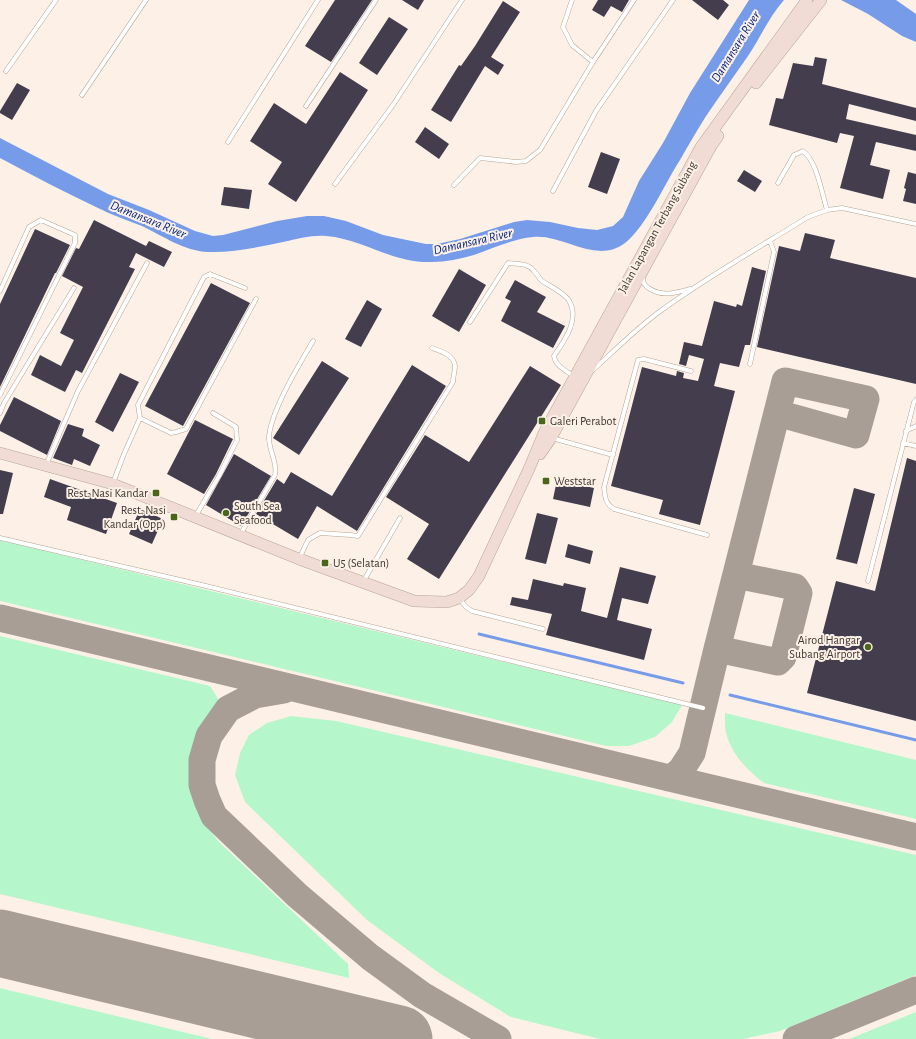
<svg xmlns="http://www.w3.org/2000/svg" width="916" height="1039" viewBox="0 0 916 1039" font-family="'Alegreya Sans',sans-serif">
<rect width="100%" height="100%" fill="#fdf1e7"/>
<path fill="#b5f6cb" d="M0 540 682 705 672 722 655 737 629 746H606L0 601Z
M0 636 210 686 220 702 204 723 194 747 190 776 196 803 205 824 219 842 348 964 349 978 0 894Z
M725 713 916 760V819L764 783C747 770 732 755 726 733 725 727 725 720 725 713Z
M291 716 336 721 916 855V975L780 1031 743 1039H600L511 1017 439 973 367 920 245 802 235 775 240 753 249 735 267 723Z
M0 988 212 1039H0Z
M916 1012V1039H849Z"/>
<path fill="#769ce9" d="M749 0H784C769 17 760 38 748 56 737 72 726 87 715 103 702 121 691 141 680 160 665 183 646 227 625 243 596 265 564 234 533 237 513 239 493 248 474 255 460 259 446 262 432 262 394 264 363 239 326 236 311 235 298 239 283 242 259 247 233 253 208 252 184 251 163 236 142 226 127 220 112 215 98 208 64 192 32 175 0 158V138L108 194 149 210 195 231 213 236 223 235 277 221 307 216H324L346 221 383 235 426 244H437L460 239 514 222 527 220 550 222 578 228 597 230 613 226 623 217 639 181 663 143 690 93Z
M841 0H896L916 14V42L902 36 868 14Z"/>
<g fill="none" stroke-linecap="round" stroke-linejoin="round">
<path stroke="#769ce9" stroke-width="3" d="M479 634 683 683
M730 695 916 740"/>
<path stroke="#a89e95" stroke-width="27" d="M0 618 916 837
M717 649 778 662 783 657 799 593 795 587 736 575
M284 690 255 695 228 709 209 736 202 760V785L207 800 214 816 298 896 370 957 422 995 498 1039
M668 778 674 776 681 770 692 753 717 649 785 381 866 399 856 435 777 413
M796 1039 916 990"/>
<path stroke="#a89e95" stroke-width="67" d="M0 943 399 1039"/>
</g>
<path fill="#433d4e" d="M335 0H372L331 62 305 46Z
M402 0H424L418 10Z
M598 0H629L622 12 611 6 604 17 592 10Z
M692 0H723L729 5 718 20Z
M503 1 520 12 491 57 504 65 498 75 485 66 451 122 431 110 459 65 461 66 475 46Z
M389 17 408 29 377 75 359 63Z
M815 57 827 59 822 84 916 108V121L849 104 846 119 916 135V151L876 142 870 165 890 170 883 199 840 188 854 136 840 133 837 143 769 125 776 98 783 99 793 63 813 66Z
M340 72 368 90 296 202 268 184 282 162 250 141 274 103 306 124Z
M17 83 30 90 12 120 0 113V111Z
M425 127 449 144 439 159 415 142Z
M601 152 620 159 607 194 588 187Z
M744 170 762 181 755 192 737 181Z
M908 172 916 174V204L903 201 906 189 904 188Z
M224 187 252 190 249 209 221 205Z
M94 220 146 246 149 241 172 252 164 267 136 253 129 267 135 269 82 373 76 370 65 392 31 375 40 355 61 366 74 340 60 333 83 287 62 276 76 248 79 249Z
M35 229 70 245 56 273H55L0 387V304Z
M805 233 835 240 830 258 916 278V384L757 347 779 246 800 251Z
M752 267 766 271 750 345H745L739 367 720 363 714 386 735 391 700 525 659 514 663 500 611 486 642 367 676 376 677 371 684 373 683 378 698 381 704 359 689 355 686 366 679 364 684 342 702 346 714 301 736 307 737 304 742 306Z
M459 269 486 285 459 332 432 316Z
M515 280 546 297 537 312 565 326 553 348 501 321 511 301 505 298Z
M211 283 250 303 183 426 145 406Z
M367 300 382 309 361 347 345 339Z
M322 361 349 378 299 455 273 438Z
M412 365 446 386 357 531 317 506 298 539 256 514 277 479 284 484 291 472 332 496Z
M530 366 561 385 439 579 407 559 429 524 386 497 425 435 469 462Z
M120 373 139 382 113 432 95 422Z
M14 397 61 421 47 455 0 431V425Z
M195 420 233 439 216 474 204 494 167 474Z
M68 424 84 429 82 436 100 445 90 466 74 459 72 465 53 458Z
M234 454 271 476 241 526 206 505Z
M907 458 916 461V721L807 693 836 581 875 591Z
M0 470 13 473 3 514H0Z
M50 479 117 503 106 534 67 520 71 507 44 497Z
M557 480 594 488 590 507 553 499Z
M854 488 875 494 857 564 836 559Z
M140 509 163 519 152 544 129 534Z
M537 513 558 518 546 564 525 559Z
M568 544 593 551 590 564 565 557Z
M620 567 656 576 648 604 622 598 617 620 652 629 644 660 546 635 552 614 510 605 512 597 528 600 533 579 563 586 564 583 586 588 581 611 607 618Z"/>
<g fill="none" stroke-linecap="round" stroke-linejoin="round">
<g stroke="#b6a494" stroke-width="5">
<path id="lane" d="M572 0 563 27 572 45 593 62
M6 71 56 0
M82 95 146 0
M306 106 376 0
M228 142 318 0
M778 183 794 155 803 151C817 161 822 194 827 210
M335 184 393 105 462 0
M454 185 480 158 516 162 526 161 540 150 593 62 634 0
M553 191 596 111 673 0
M643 276C642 283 645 286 650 289 664 297 675 293 690 289
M245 288 210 274 204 277 138 405 140 418 171 433 176 432 186 429 256 299
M0 291 29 227 41 220 75 235V243L0 395
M470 322 508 263C518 264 528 263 534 271 537 274 539 278 542 281 550 286 561 291 568 299 581 318 565 340 554 356 555 366 567 371 575 377
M750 364 774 252 770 241
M593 370C615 350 636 329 659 312 707 277 758 248 808 217L827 210 842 208 916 224
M691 371 644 359 638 360 604 487C605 497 605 503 614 509L707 535
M0 413 4 403 74 288
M906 431 916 426
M552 438 613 455
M903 443 916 446
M46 465 78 391 147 263
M113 483 124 454 140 418
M195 517 219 476 237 440 236 427 213 413
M240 535 275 475C278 462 268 450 269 436 272 409 299 365 313 341
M0 538 206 586 703 708
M299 559 308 540 320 533 350 535 358 536 453 382C453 377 455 371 455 366 454 355 441 351 432 348
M868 581 914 402 916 400
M363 582 400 518
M459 598 466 607 472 611 543 629"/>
</g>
<g stroke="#b6a494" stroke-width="12">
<path id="secondary" d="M756 83 821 0
M0 453 113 484 299 559 414 601 447 602 459 598 469 590 479 576 529 469 544 433 701 147 807 0
M540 454 551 438 711 146 718 136"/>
</g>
<use href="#lane" stroke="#fff" stroke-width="4"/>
<use href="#secondary" stroke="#f1dcd5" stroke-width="11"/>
</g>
<g fill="#4a6619" stroke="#fdf1e7" stroke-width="1.5">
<rect x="538" y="417" width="8" height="8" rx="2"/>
<rect x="542" y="477" width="8" height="8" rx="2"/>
<rect x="152" y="489" width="8" height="8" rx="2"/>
<circle cx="226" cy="513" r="4"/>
<rect x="170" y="513" width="8" height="8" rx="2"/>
<rect x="321" y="559" width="8" height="8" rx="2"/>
<circle cx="868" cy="647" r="4"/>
</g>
<g text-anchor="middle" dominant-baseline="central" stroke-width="4" stroke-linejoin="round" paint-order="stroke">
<g font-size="12" fill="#3e362f" stroke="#fdf1e7">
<text transform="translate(657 227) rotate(-61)">Jalan Lapangan Terbang Subang</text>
</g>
<g font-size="12" fill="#3e362f" stroke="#fdf1e7" text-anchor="start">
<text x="550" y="421">Galeri Perabot</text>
<text x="554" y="481">Weststar</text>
<text x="148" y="493" text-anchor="end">Rest. Nasi Kandar</text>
<text x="234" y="506">South Sea<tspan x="234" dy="14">Seafood</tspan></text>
<text x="166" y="510" text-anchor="end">Rest. Nasi<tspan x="166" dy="14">Kandar (Opp)</tspan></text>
<text x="333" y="563">U5 (Selatan)</text>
<text x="860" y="640" text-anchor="end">Airod Hangar<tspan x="860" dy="14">Subang Airport</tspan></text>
</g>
<g font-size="13" font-style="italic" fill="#072981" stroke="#fdf1e7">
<text transform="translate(736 47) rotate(-58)">Damansara River</text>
<text transform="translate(148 220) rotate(22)">Damansara River</text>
<text transform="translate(473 242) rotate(-13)">Damansara River</text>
</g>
</g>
</svg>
